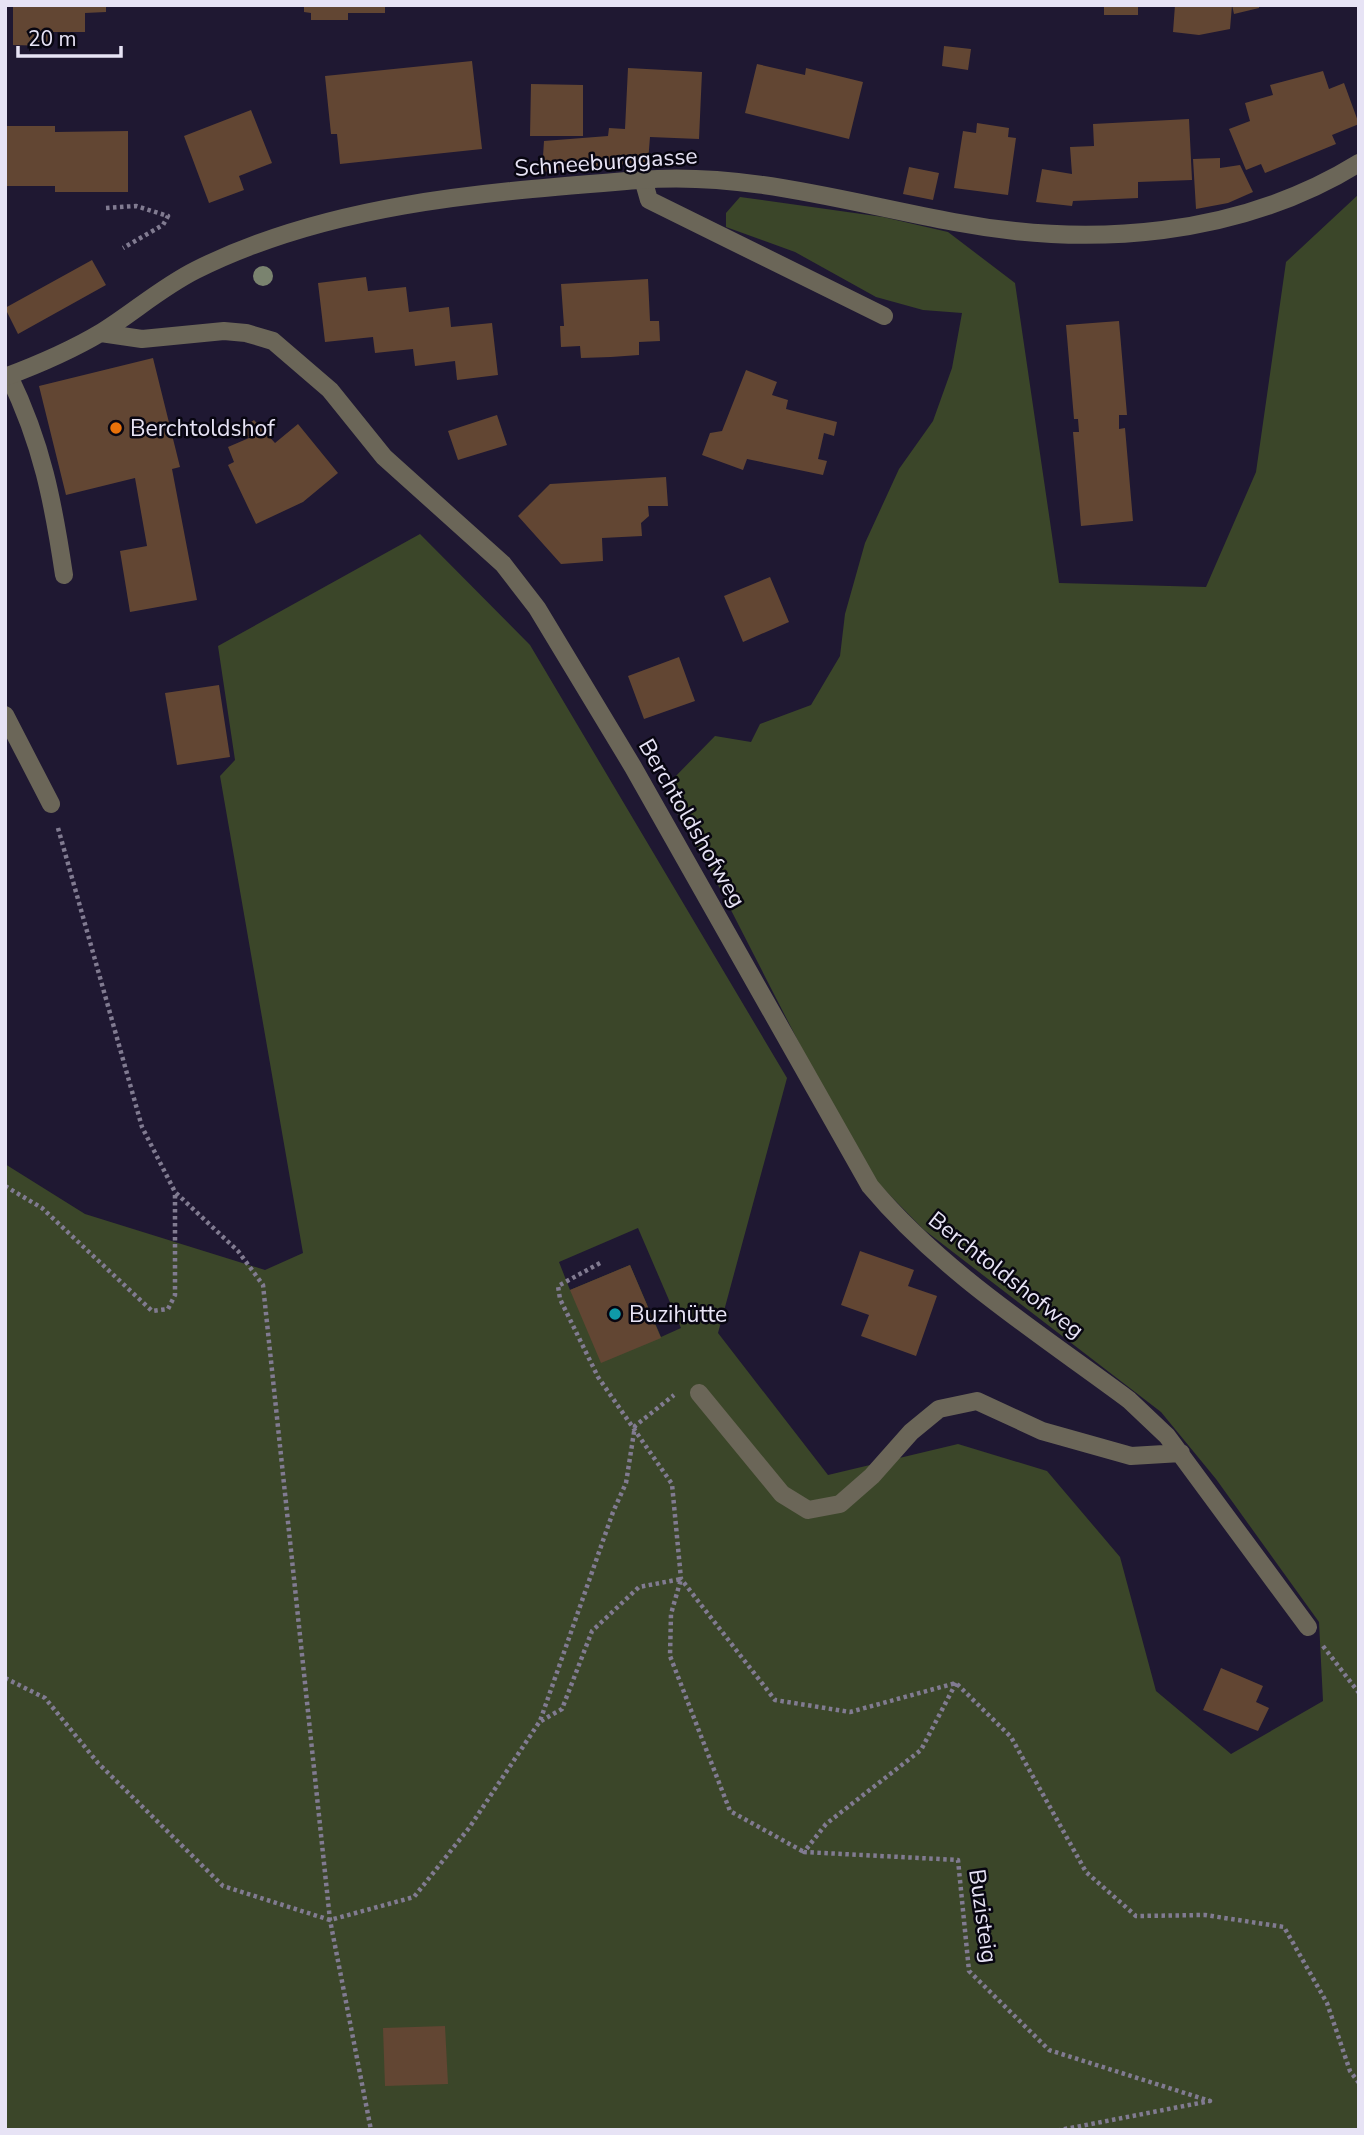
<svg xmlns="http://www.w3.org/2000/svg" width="1364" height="2135" viewBox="0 0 1364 2135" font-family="'Nunito Sans',sans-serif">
<rect width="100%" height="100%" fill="#1f1832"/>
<path fill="#3b4629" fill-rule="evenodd" d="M1359 194V2130H5V1164L85 1214 265 1270 303 1253 220 776 235 760 218 646 420 534 530 645 787 1078 718 1333 828 1475 958 1444 1047 1471 1120 1557 1156 1691 1231 1754 1323 1701 1319 1622 1216 1479 1161 1412 923 1229 874 1179 817 1078 713 875 675 810 670 782 715 736 751 742 760 724 811 705 840 656 845 614 865 543 899 469 933 421 952 368 962 313 923 310 876 297 795 252 726 227V213L740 197 883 217 948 232 1015 283 1059 583 1206 587 1256 472 1286 262ZM638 1228 681 1328 661 1337 630 1265 570 1290 559 1262Z"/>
<path fill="#624633" d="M13 5H106V12L85 13V32H49V46L13 45Z
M304 5H385V13H348V20H311V13L304 12Z
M1104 5H1138V15H1104Z
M1175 5H1232L1230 29 1199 35 1173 32Z
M1232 5H1259V8L1234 14Z
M944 46 971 49 968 70 942 66Z
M472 61 482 149 340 164 337 134H331L325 76Z
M757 64 805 75 806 68 863 82 849 139 745 113Z
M628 68 702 72 699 139 650 137 648 162 542 172 544 141 608 136 609 128 625 129Z
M1323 71 1329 89 1344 83 1359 124 1332 135 1336 144 1265 173 1261 164 1246 170 1229 129 1250 121 1245 103 1273 95 1270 85Z
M531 84 583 85V136H530Z
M251 110 272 163 239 176 244 190 209 203 184 136Z
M1189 119 1192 180 1138 182V198L1073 201 1072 206 1036 202 1042 169 1072 174 1070 147 1094 146 1093 124Z
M977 123 1009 128 1008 137 1016 138 1008 195 954 188 963 131 976 133Z
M5 126H55V132L128 131V192H55V186H5Z
M1220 158V168L1240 165 1253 192 1228 203 1196 209 1193 159Z
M909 167 939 173 933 200 903 194Z
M92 260 106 285 18 334 5 308Z
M366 277 368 291 406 287 409 312 449 307 451 327 492 323 498 375 457 380 455 361 415 366 413 349 375 353 373 337 325 342 318 283Z
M648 279 650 321H659L660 341 639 342V355L611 357 581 358 580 346 561 347 560 326H564L561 284Z
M1119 321 1127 415H1119V429L1125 428 1133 521 1081 526 1073 432H1079L1078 419H1074L1066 325Z
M153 358 180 467 172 469 197 600 130 612 120 551 147 546 135 478 66 495 39 386Z
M746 370 777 382 772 395 788 400 786 409 837 422 834 436 824 433 818 459 827 461 823 475 747 459 743 470 702 455 710 433 722 431Z
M497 415 507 445 458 460 448 431Z
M254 420 275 443 298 424 338 473 303 502 256 524 228 465 234 462 228 447 249 438 243 428Z
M666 477 668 506H648L649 516 641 523 642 536 602 538 603 561 561 564 518 516 550 484Z
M770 577 789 622 743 642 724 596Z
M679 657 695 701 644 719 628 676Z
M219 685 230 757 177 765 165 693Z
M860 1251 914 1270 908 1286 937 1296 916 1356 861 1336 869 1315 841 1305Z
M630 1265 661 1338 601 1363 570 1290Z
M1221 1668 1263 1686 1256 1702 1269 1708 1258 1731 1203 1710Z
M445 2026 448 2084 385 2086 383 2028Z"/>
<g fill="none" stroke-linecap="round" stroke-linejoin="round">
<path stroke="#817b91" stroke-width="4.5" stroke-dasharray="3.5 3.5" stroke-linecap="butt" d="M106 208 136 206 168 216 163 225 123 248
M58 828 142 1127 175 1192 238 1251 263 1285 330 1920 371 2130
M5 1186 42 1208 152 1311 168 1309 175 1295V1192
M600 1263 558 1286 560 1299 598 1377 672 1484 681 1579 775 1700 850 1712 956 1683 1011 1737 1086 1872 1136 1916 1205 1915 1284 1927 1327 2003 1350 2071 1359 2083
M1323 1646 1359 1693
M5 1678 45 1698 98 1763 223 1886 330 1920 414 1897 469 1828 540 1721 613 1512 626 1483 635 1426 674 1395
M956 1683 921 1750 826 1824 804 1852 958 1860 969 1971 1049 2050 1210 2101 1060 2130
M541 1721 562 1709 592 1631 639 1587 681 1579 671 1614 670 1656 730 1811 804 1852"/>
<path stroke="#6b6658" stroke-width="18" d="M643 179 649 200 884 316
M9 376C42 444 53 501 64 575
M5 715 51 804"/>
<path stroke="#6b6658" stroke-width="18" d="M101 333 142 339 224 331 246 333 273 341 330 390 384 457 503 564 537 608 633 767 870 1186C942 1272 1039 1333 1129 1400L1167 1436 1308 1627
M5 377C37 365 72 350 102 332 134 312 162 287 196 270 332 202 489 192 639 180 745 171 850 203 954 222 1091 248 1239 237 1359 163
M699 1393 782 1494 808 1510 840 1504 872 1476 911 1432 939 1409 977 1401 1042 1431 1131 1456 1181 1453"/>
</g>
<circle fill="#7a836f" cx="263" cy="276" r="10"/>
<circle fill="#e8710a" stroke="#080611" stroke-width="2.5" cx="116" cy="428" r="7"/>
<circle fill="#0f9aa8" stroke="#080611" stroke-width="2.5" cx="615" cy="1314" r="7"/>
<g text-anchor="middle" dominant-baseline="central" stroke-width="5" stroke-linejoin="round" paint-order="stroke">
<g font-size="23" fill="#e7e3f5" stroke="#080611">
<text transform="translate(606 162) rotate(-4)">Schneeburggasse</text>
<text transform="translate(692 823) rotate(60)">Berchtoldshofweg</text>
<text transform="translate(1006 1275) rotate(38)">Berchtoldshofweg</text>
<text transform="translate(983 1916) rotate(82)">Buzisteig</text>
</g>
<g font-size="23" fill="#e7e3f5" stroke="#080611" text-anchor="start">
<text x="130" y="428">Berchtoldshof</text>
<text x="629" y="1314">Buzihütte</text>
</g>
</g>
<rect width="1364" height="2135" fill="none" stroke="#e7e3f5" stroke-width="14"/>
<path d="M18 46v10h103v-10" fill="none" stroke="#e7e3f5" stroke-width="3.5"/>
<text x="28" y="46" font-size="21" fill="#e7e3f5" stroke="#080611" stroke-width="5" paint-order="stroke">20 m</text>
</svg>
